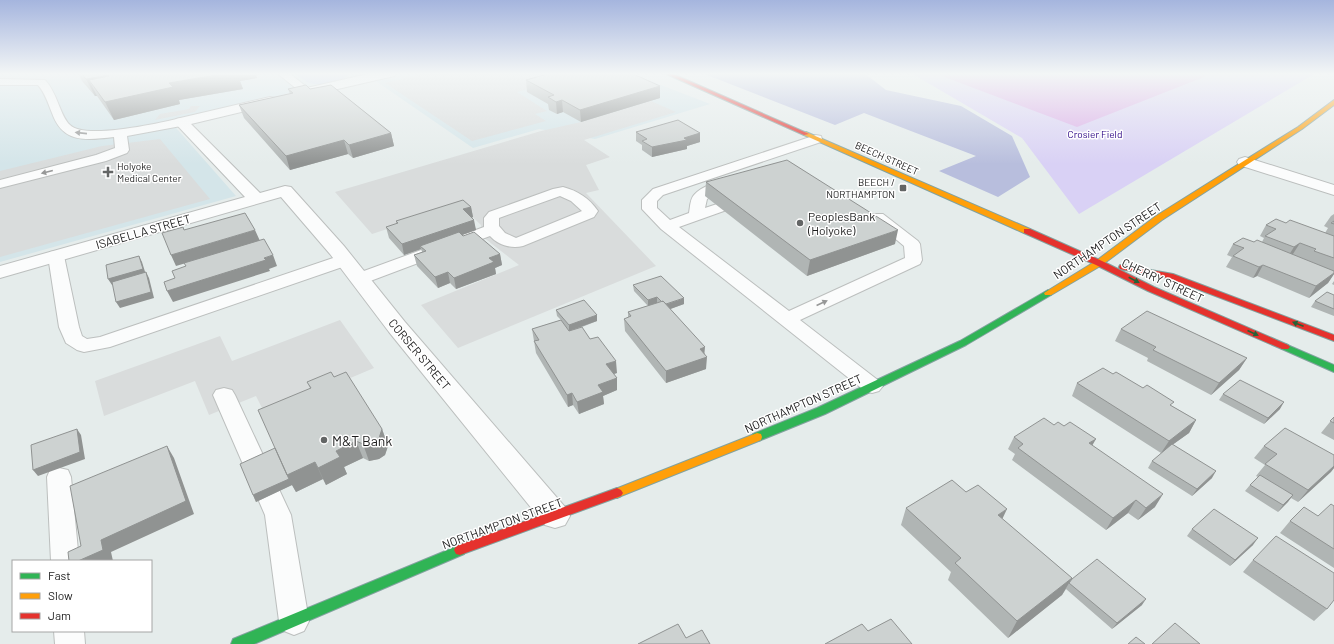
<svg xmlns="http://www.w3.org/2000/svg" width="1334" height="644" viewBox="0 0 1334 644" font-family="Barlow,sans-serif">
<rect width="100%" height="100%" fill="#e5eceb"/>
<path fill="#d4e5e9" d="M0 73H630L710 104 595 139 539 129 473 148 367 75 170 121 236 196 0 262Z"/>
<path fill="#c1cfed" d="M350 73C343 83 318 87 307 82 303 80 299 77 296 74Z"/>
<path fill="#b8bedd" d="M702 73H864L886 90 961 106 1012 136 1030 177 998 197 939 171 976 156 864 113 835 125Z"/>
<path fill="#d9d1f5" d="M911 73H1316L1079 214 1022 138Z"/>
<path fill="#dbade8" d="M934 73H1214L1077 127Z"/>
<path fill="#d9dcdc" d="M426 73H586L517 92 547 111 535 114 546 121 472 141 385 83Z
M651 101 676 112 584 140 610 157 586 165 599 190 586 193 656 266 458 348 421 305 519 265 483 237 481 225 460 205 372 234 335 192 541 131 581 122Z
M191 106H200L195 112 155 120 160 114 189 109Z
M160 139 210 199 0 257V171L102 146Z
M340 320 374 368 265 414 256 396 209 415 195 381 104 416 95 381 220 336 232 361Z"/>
<g fill="none" stroke-linecap="round" stroke-linejoin="round">
<g stroke="#bcbfbe" stroke-width="2">
<path id="lane" d="M277 73H289L313 92 311 94H303Z
M0 79 45 80C58 94 60 116 70 125 84 140 161 123 181 118L187 122 181 126 127 136 129 150 127 153 106 161 0 188V180L96 155 115 148 114 137C86 140 63 144 52 113 48 103 45 93 38 85H0Z
M816 135 821 136 822 139 821 142 663 195 657 201V208L670 220 689 213C690 208 690 199 694 195 702 186 723 178 733 181L735 184C730 191 715 194 707 199L705 208 744 195 749 196 751 199 749 202 679 227 789 311 905 258 904 246 873 220 870 217 873 214H883L918 241 920 244 922 260 920 264 800 320 879 381 883 386 879 391 872 393 865 391 661 229 642 209V200L653 189Z
M563 187C578 191 589 198 598 211L594 217 523 246C511 249 498 245 490 236L365 283 359 284 353 283 350 279 353 275 484 227V218L489 212 553 189ZM560 196 571 201 582 211 516 238 505 233 499 226V218Z
M56 251 62 252 64 256 79 327 82 336 87 339 100 337 339 256 345 255 351 256 353 260 351 264 110 347 84 352 77 350 66 343 59 327 48 256 50 252Z
M224 388 232 390 235 395 291 515 309 621 304 631 294 635 284 631 279 621 265 515 213 395 216 390Z
M59 468 68 470 71 477 79 561H51L47 477 50 470Z
M54 631H84L85 644H55Z"/>
</g>
<g stroke="#bcbfbe" stroke-width="2">
<path id="street" d="M372 73H396L394 76 303 97 296 93 298 90Z
M270 97 275 98 277 101 275 104 191 124 260 193 285 186 291 187 344 246 405 322 565 507 570 516 565 525 555 528 545 525 389 332 330 254 281 197 0 278V266L245 197 174 122 176 119Z
M1245 157 1334 185V195L1239 165 1237 162 1239 159Z"/>
</g>
<g stroke="#82a29f" stroke-width="2">
<path id="fast" d="M1048 290 1051 291 1052 293 1051 295 966 345 825 414 761 440 757 441 753 440 752 437 753 434 817 408 960 341Z
M1285 344 1334 365V372L1282 349 1280 347 1282 345Z
M460 545 464 546 466 550 464 554 254 644H231L233 639Z"/>
</g>
<g stroke="#82a29f" stroke-width="2">
<path id="slow" d="M1334 100V105L1302 129 1162 220 1102 265 1051 295H1045L1044 293 1096 261 1156 216 1298 127Z
M806 132 1030 229 1031 231 1030 233H1024L804 135 803 134Z
M757 433 761 434 762 437 761 440 621 496 617 498 613 496 611 493 613 490Z"/>
</g>
<g stroke="#82a29f" stroke-width="2">
<path id="jam" d="M664 73H671L809 134 804 135Z
M1024 229H1030L1102 261 1154 287 1288 345 1290 347 1288 349H1282L1148 291 1096 265 1024 233Z
M1120 265H1123L1173 274 1334 335V341L1168 278 1120 269 1119 267Z
M617 488 621 490 623 493 621 496 460 555 456 554 454 550 456 546Z"/>
</g>
<use href="#lane" fill="#fbfcfc" fill-rule="evenodd"/>
<use href="#street" fill="#fbfcfc" fill-rule="evenodd"/>
<use href="#fast" fill="#30b455" fill-rule="evenodd"/>
<use href="#slow" fill="#ff9f0a" fill-rule="evenodd"/>
<use href="#jam" fill="#e5322d" fill-rule="evenodd"/>
</g>
<path fill="#b0b5b4" d="M78 73 261 74 256 75 257 78 240 81 243 89 179 100 180 104 114 120 97 96H95L82 81Z
M549 73H631L660 98 581 122 563 112 557 114 549 110 548 104 527 92 526 80 549 74Z
M288 89H310L391 133 394 146 353 158 348 154 290 170 244 118 239 105 290 94Z
M636 132 700 133V142L687 146V149L652 157 642 150V145L636 141Z
M706 182 895 244 807 276 705 196Z
M471 207 473 217 472 218 476 230 462 235 500 254 502 265 495 268 496 274 456 289 450 283 438 288 417 266 414 255 422 252 421 249 404 255 389 238 386 227 396 224V221Z
M1334 214V274L1328 283 1309 298 1257 276 1253 278 1226 267 1232 257 1227 255 1233 244 1262 242 1264 238 1260 236 1266 225 1286 223 1325 233 1328 228 1324 226 1331 216Z
M1334 281V285L1332 284Z
M633 285 684 304 670 309 705 354 706 369 666 383 625 331 624 319 628 318V312L657 303 648 306 634 291Z
M1334 295V316L1311 307 1315 301Z
M556 310 597 315V321L572 331 617 373 614 374 617 378V390L603 396 604 404 579 414 573 405 568 407 536 353 532 329 561 320 557 316Z
M1121 329 1247 358 1239 370 1211 395 1147 361 1148 358 1115 341Z
M1113 374 1172 406 1196 420 1189 433 1172 445 1212 478 1192 496 1148 468 1152 461 1166 449 1161 453 1072 396 1077 383Z
M334 377 382 429 388 446 385 455 379 459 369 461 363 458 344 467 347 474 326 485 323 479 296 492 292 485 256 502 253 495 275 448 310 388 307 382Z
M1223 394 1280 409 1264 424 1219 400Z
M1334 417V440L1321 433Z
M1054 425 1092 446 1155 507 1138 520 1128 513 1106 530 1012 460 1015 454 1008 449 1014 437Z
M1264 446 1334 455V468L1298 502 1291 498 1278 512 1245 491 1250 485 1258 477 1256 476 1265 465 1254 458Z
M966 492 1002 519 1072 578 1142 605 1112 629 1066 589 1062 595 1008 638 948 580 951 572 901 525 906 508Z
M1334 506V568L1280 533 1290 521 1318 516Z
M1192 529 1253 545 1230 566 1187 536Z
M1253 560 1327 609 1314 621 1243 572Z"/>
<path fill="#909392" d="M228 73 261 74 256 75 257 78 240 81 243 89 179 100 180 104 114 120 105 102 169 83Z
M108 75 116 92 89 80 97 96H95L86 79Z
M660 86V98L581 122 580 110Z
M562 100 563 112 557 114 556 102Z
M391 133 394 146 353 158 349 145Z
M700 133V142L687 146V149L652 157V147Z
M344 140 348 154 290 170 286 156Z
M471 207 473 217 465 220 463 209Z
M474 220 476 230 423 249 420 246 421 249 404 255 402 244Z
M255 230 260 241 176 266 171 255Z
M898 230 895 244 807 276 810 260Z
M1300 243 1293 254 1287 258 1294 247Z
M500 254 502 265 495 268 496 274 456 289 454 278 489 258Z
M273 255 277 266 269 269 270 271 173 302 167 291Z
M139 256 142 262 146 275 112 285 108 279Z
M1263 265 1257 276 1253 278 1259 267Z
M146 272 149 278 154 298 120 308 116 302Z
M448 272 450 283 438 288 435 277Z
M1334 273V274L1328 283 1309 298 1316 286Z
M657 297V303L648 306V300Z
M684 298V304L665 311V305Z
M597 315V321L569 331V325Z
M705 347 704 358 707 357 706 369 666 383V371L700 349Z
M1247 358 1239 370 1211 395 1219 383Z
M616 361 617 373 607 376 606 364Z
M617 378V390L603 396 604 404 579 414 577 402 598 385Z
M572 393 573 405 568 407 567 395Z
M1284 402 1280 409 1264 424 1268 418Z
M1196 420 1189 433 1161 453 1169 441Z
M77 429 81 435 85 459 38 476 33 470Z
M382 429 388 446 385 455 379 459 369 461 363 444Z
M1096 439 1089 451V443Z
M356 441 363 458 344 467 347 474 326 485 318 468 336 451Z
M167 446 174 458 194 514 111 552 113 561H78L101 540Z
M315 462 323 479 296 492 292 485 256 502 253 495 287 475Z
M1334 466V468L1331 472 1298 502 1308 490Z
M1216 471 1212 478 1192 496 1197 489Z
M1163 494 1155 507 1138 520 1146 508Z
M1293 495 1288 502 1278 512 1283 505Z
M1136 500 1128 513 1106 530 1113 518Z
M1007 509 999 526 998 515Z
M1258 538 1253 545 1230 566 1235 560Z
M1072 578 1062 595 1008 638 1017 621Z
M1146 599 1142 605 1112 629 1117 623Z"/>
<path fill="#cdd2d1" stroke="#909392" d="M81 73H228L169 83 173 87 105 102 89 80 109 76 108 75 86 79Z
M551 73H631L660 86 580 110 562 100 556 102 548 97 554 95 526 80Z
M306 85 310 89 331 85 391 133 349 145 344 140 286 156 239 105 293 93 288 89Z
M678 120 700 133 684 138 687 140 652 147 642 141 647 139 636 132Z
M787 160 898 230 810 260 706 182Z
M463 200 471 207 463 209 474 220 402 244 386 227 398 223 396 221Z
M245 213 255 230 171 255 162 233 183 227 184 230Z
M1276 219 1286 223 1290 220 1334 236V258L1314 251 1316 249 1300 243 1294 247 1265 236 1276 229 1266 225Z
M1334 221V224L1331 223Z
M459 232 463 236 474 232 500 254 489 258 494 262 454 278 448 272 435 277 414 255 426 251 420 246Z
M1243 238 1254 242 1257 240 1334 271V273L1316 286 1263 265 1259 267 1233 256 1244 248 1233 244Z
M264 239 273 255 264 258 266 260 167 291 164 282 175 278 172 271 186 266 184 263Z
M139 256 143 269 108 279 106 265Z
M146 272 151 292 116 302 112 282Z
M661 276 684 298 666 304 663 301 662 302 657 297 648 300 633 285Z
M1327 292 1334 295V309L1315 301Z
M584 300 597 315 569 325 556 310Z
M663 301 705 347 700 349 707 357 666 371 624 319 631 316 628 312Z
M1147 311 1247 358 1219 383 1153 350 1156 347 1121 329Z
M561 320 569 331 582 327 590 339 598 337 616 361 606 364 617 378 598 385 603 392 577 402 572 393 567 395 534 341 539 340 532 329Z
M1103 368 1113 374 1116 372 1143 388 1147 385 1174 402 1170 405 1196 420 1169 441 1077 383Z
M331 372 334 377 346 372 382 429 379 438 372 442 363 444 356 441 336 451 340 457 318 468 315 462 287 475 258 410 311 388 307 382Z
M1240 380 1284 402 1268 418 1223 394Z
M1334 417V423L1330 421Z
M1044 418 1054 425 1058 422 1064 426 1070 422 1096 439 1089 443 1163 494 1146 508 1136 500 1113 518 1018 448 1023 444 1014 437Z
M1285 428 1334 455V466L1308 490 1265 464 1277 454 1264 446Z
M77 429 80 452 33 470 31 445Z
M1172 444 1216 471 1197 489 1152 461Z
M167 446 186 501 101 540 103 550 78 561H69L68 552 81 546 70 486Z
M275 448 289 479 253 495 240 464Z
M1260 475 1293 495 1283 505 1250 485Z
M952 480 966 492 978 485 1007 509 998 515 1072 578 1017 621 955 563 961 558 906 508Z
M1331 504 1334 506V549L1290 521 1304 507 1318 516Z
M1214 509 1258 538 1235 560 1192 529Z
M1276 536 1334 573V600L1327 609 1253 560Z
M1097 559 1146 599 1117 623 1069 583 1072 579Z
M891 619 912 644H825L862 624 868 631Z
M1175 623 1200 644H1152Z
M678 624 686 638 702 630 710 644H638Z
M1136 637 1145 644H1128Z"/>
<defs><path id="oneway-solid" d="M-6-.8H1V-3.2L6.5 0L1 3.2V.8H-6Z"/></defs>
<g fill="#979898">
<use href="#oneway-solid" transform="translate(81 133) rotate(-174)"/>
<use href="#oneway-solid" transform="translate(47 172) rotate(166)"/>
<use href="#oneway-solid" transform="translate(822 303) rotate(-25)"/>
</g>
<g fill="#266136">
<use href="#oneway-solid" transform="translate(1134 280) rotate(27)"/>
<use href="#oneway-solid" transform="translate(1298 324) rotate(-159)"/>
<use href="#oneway-solid" transform="translate(1253 333) rotate(24)"/>
</g>
<linearGradient id="sky" x2="0" y2="1"><stop stop-color="#a5b5de"/><stop offset="0.45" stop-color="#f3f6f6"/><stop offset="1" stop-color="#f3f6f6" stop-opacity="0"/></linearGradient>
<rect width="1334" height="164" fill="url(#sky)"/>
<g fill="#636565" stroke="#fff" stroke-width="1.5">
<path d="M106 166h4v4h4v4h-4v4h-4v-4h-4v-4h4z"/>
<rect x="899" y="184" width="8" height="8" rx="2"/>
<circle cx="800" cy="223" r="4"/>
<circle cx="324" cy="440" r="4"/>
</g>
<g text-anchor="middle" dominant-baseline="central" stroke-width="3" stroke-linejoin="round" paint-order="stroke">
<g font-size="10" fill="#290384" stroke="#fff">
<text x="1095" y="134">Crosier Field</text>
</g>
<g font-size="10" fill="#1d1d1d" stroke="#fff">
<text transform="translate(887 158) rotate(24)">BEECH STREET</text>
</g>
<g font-size="10" fill="#1d1d1d" stroke="#fff" text-anchor="start">
<text x="117" y="166">Holyoke<tspan x="117" dy="12">Medical Center</tspan></text>
<text x="895" y="182" text-anchor="end">BEECH /<tspan x="895" dy="12">NORTHAMPTON</tspan></text>
</g>
<g font-size="12" fill="#1d1d1d" stroke="#fff" text-anchor="start">
<text x="808" y="216">PeoplesBank<tspan x="808" dy="14">(Holyoke)</tspan></text>
</g>
<g font-size="12" fill="#1d1d1d" stroke="#fff">
<text transform="translate(143 231) rotate(-16)">ISABELLA STREET</text>
<text transform="translate(1107 240) rotate(-34)">NORTHAMPTON STREET</text>
<text transform="translate(1163 280) rotate(25)">CHERRY STREET</text>
<text transform="translate(420 354) rotate(50)">CORSER STREET</text>
<text transform="translate(803 403) rotate(-24)">NORTHAMPTON STREET</text>
<text transform="translate(502 523) rotate(-20)">NORTHAMPTON STREET</text>
</g>
<g font-size="14" fill="#1d1d1d" stroke="#fff" text-anchor="start">
<text x="332" y="440">M&amp;T Bank</text>
</g>
</g>
<rect x="12" y="560" width="140" height="72" fill="#ffffff" stroke="#a5a5a5"/>
<rect x="20" y="573" width="20" height="6" fill="#30b455" stroke="#a5a5a5"/>
<text x="48" y="580" font-size="12" fill="#1d1d1d">Fast</text>
<rect x="20" y="593" width="20" height="6" fill="#ff9f0a" stroke="#a5a5a5"/>
<text x="48" y="600" font-size="12" fill="#1d1d1d">Slow</text>
<rect x="20" y="613" width="20" height="6" fill="#e5322d" stroke="#a5a5a5"/>
<text x="48" y="620" font-size="12" fill="#1d1d1d">Jam</text>
</svg>
